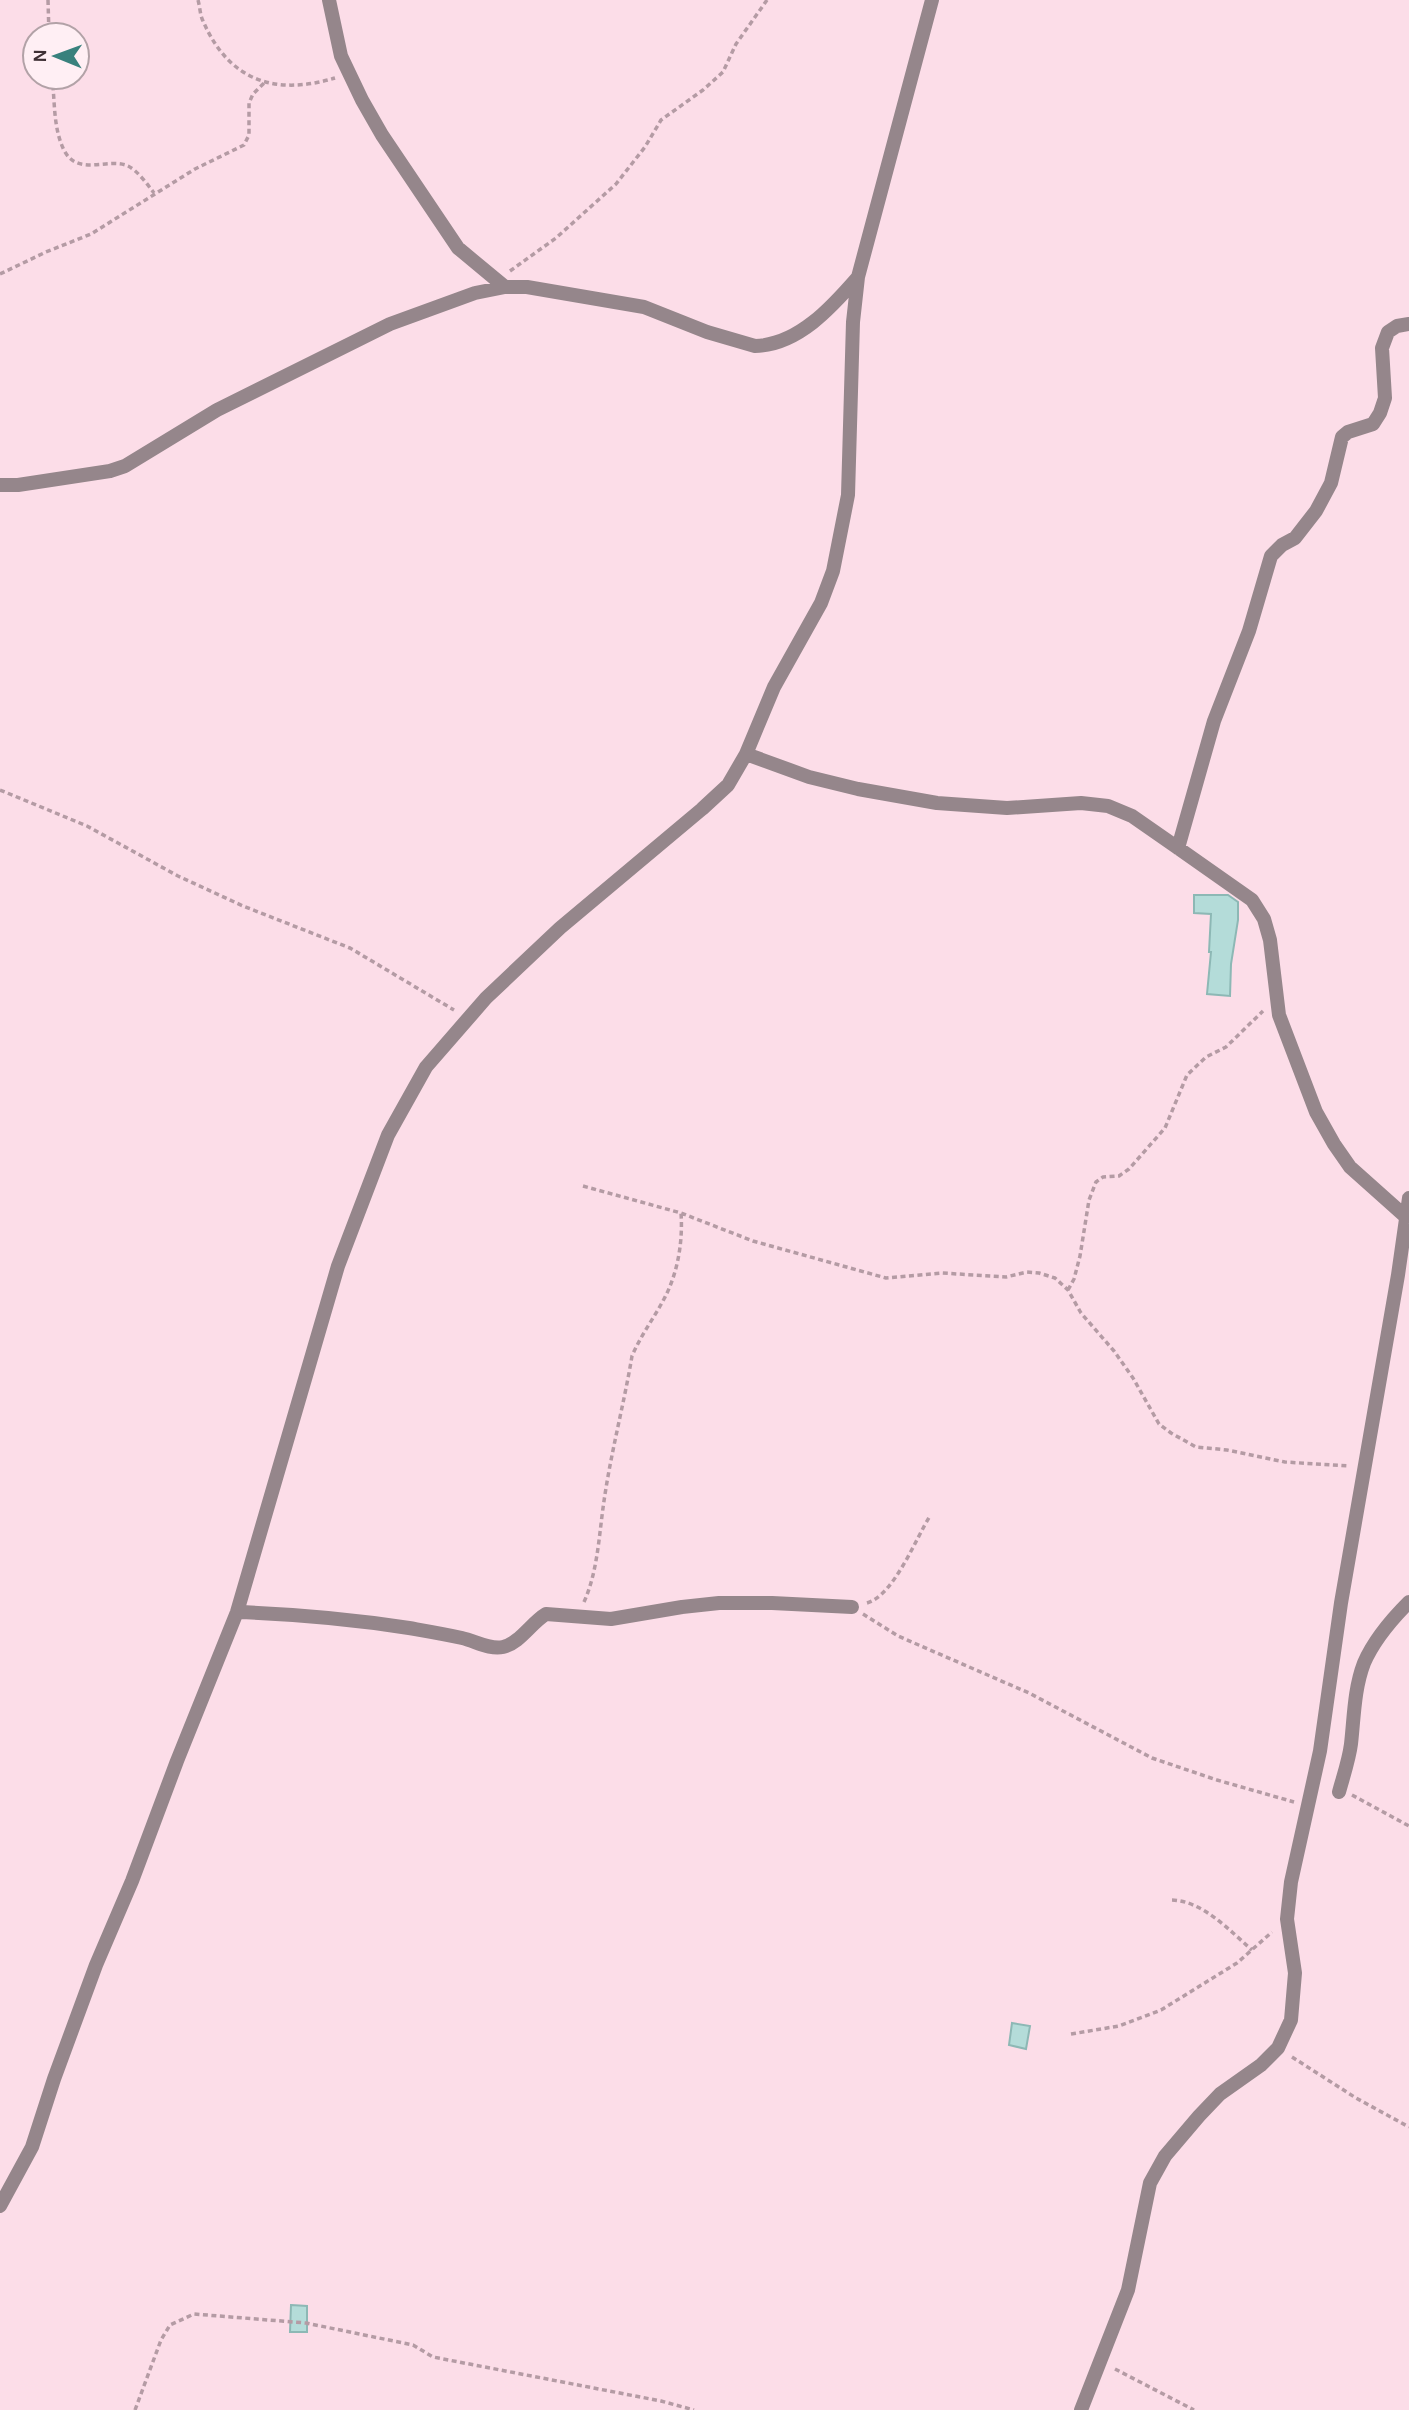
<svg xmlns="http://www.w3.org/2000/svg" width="1409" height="2410" viewBox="0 0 1409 2410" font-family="Karla,sans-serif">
<rect width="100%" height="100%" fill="#fcdde8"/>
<path fill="#b4dcd9" stroke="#8db8b5" stroke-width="2" d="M1194 895H1228L1238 902V920L1231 964 1230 996 1207 994 1211 952H1209L1211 914 1194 913Z
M1012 2023 1030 2026 1026 2049 1009 2045Z
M291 2305 307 2306V2332H290Z"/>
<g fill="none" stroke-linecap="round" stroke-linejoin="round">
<path stroke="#b49ba4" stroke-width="3.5" stroke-dasharray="5 3.5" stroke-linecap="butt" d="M48 0 49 35
M198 0C200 7 200 15 203 21 229 81 275 96 335 78
M52 77C55 100 53 126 63 148 76 178 108 157 128 166 138 171 147 184 154 193
M510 271 556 238 616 184 645 147 661 120 703 90 723 72 736 44 767 0
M0 274 46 252 91 234 195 169 244 145 249 135V103L253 94 264 83
M0 790 87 826 178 876 243 906 350 948 454 1010
M583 1186 681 1213 753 1241 886 1278 942 1273 1006 1277 1027 1272 1039 1273 1055 1278 1068 1290 1081 1313 1114 1351 1133 1378 1159 1424 1171 1433 1196 1447 1227 1450 1285 1462 1349 1466
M1068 1290 1074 1279 1080 1256 1089 1200 1096 1182 1103 1177 1119 1176 1129 1169 1165 1128 1187 1075 1206 1057 1226 1047 1263 1011
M584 1602C598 1571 599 1534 604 1501 611 1452 624 1404 632 1356 641 1335 654 1318 664 1299 678 1273 683 1241 681 1213
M867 1603C894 1595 915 1540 930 1516
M863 1614 898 1636 1029 1693 1152 1758 1217 1780 1294 1802
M1352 1795 1409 1826
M1172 1900C1203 1901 1230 1931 1252 1950
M1071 2034 1119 2026 1161 2010 1237 1963 1272 1932
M1292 2057 1356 2098 1409 2127
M1115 2369 1194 2410
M135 2410 161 2340 170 2325 194 2314 306 2323 413 2345 433 2357 661 2401 694 2410"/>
<path stroke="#95868b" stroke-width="14" d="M329 0 341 56 362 100 382 135 458 248 505 287
M0 485H18L110 471 125 466 217 410 390 324 475 293 505 287H527L644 307 707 332 755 346C798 345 832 307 858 277
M746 754 809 777 858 789 937 803 1007 808 1081 803 1108 806 1132 816 1178 848 1252 900 1264 919 1270 940 1279 1015 1316 1112 1334 1144 1350 1167 1406 1217
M1178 848 1214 721 1249 631 1271 556 1282 545 1295 538 1316 511 1331 483 1342 437 1348 432 1373 424 1380 413 1385 398 1382 348 1388 332 1397 326 1409 324
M237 1612C294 1614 352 1619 409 1628 426 1631 444 1634 462 1638 475 1641 490 1650 503 1647 520 1643 531 1623 546 1614L611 1619 682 1607 719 1603H772L852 1607
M1339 1792C1343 1777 1349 1760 1351 1744 1354 1718 1354 1689 1364 1663 1374 1640 1391 1620 1409 1602
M0 2206 32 2147 54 2079 96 1965 132 1881 177 1761 237 1612 338 1266 388 1135 426 1067 486 998 560 928 702 809 728 785 746 754 774 687 821 603 833 571 848 495 853 322 858 277 932 0
M1081 2410 1128 2290 1150 2183 1165 2156 1199 2116 1220 2094 1261 2065 1278 2048 1291 2020 1295 1973 1287 1919 1291 1882 1320 1751 1341 1603 1398 1275 1409 1198"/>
</g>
<g transform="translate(56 56) rotate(271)"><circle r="33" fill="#ffeff4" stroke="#b2a2a7" stroke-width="2"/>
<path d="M0-5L12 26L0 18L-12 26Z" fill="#39817d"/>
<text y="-10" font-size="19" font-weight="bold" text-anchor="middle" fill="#3e2f34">N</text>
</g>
</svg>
